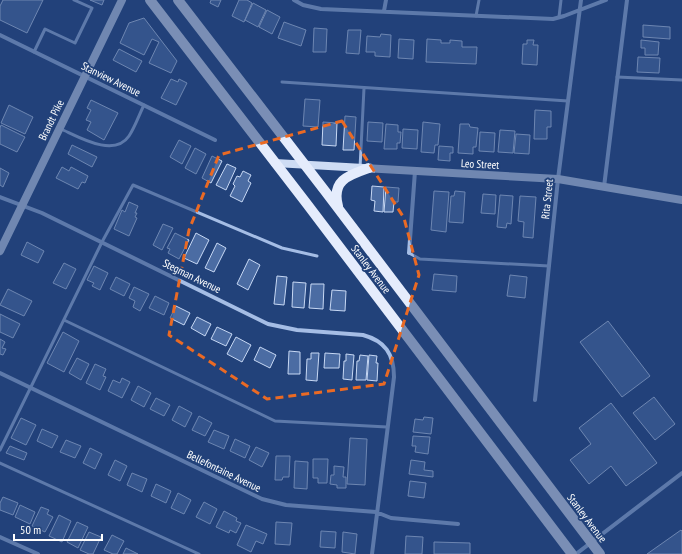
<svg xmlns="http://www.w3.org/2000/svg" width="682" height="554" viewBox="0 0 682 554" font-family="'PT Sans Narrow',sans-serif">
<rect width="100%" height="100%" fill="#22427a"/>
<path fill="#4b6ca3" stroke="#c7d8f4" d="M3 0H43L27 33 0 20V6Z
M90 0H104L102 5Z
M211 0H221L218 7 210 3Z
M239 0H247L252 3 244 22 232 16Z
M253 3 266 10 258 27 245 20Z
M267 10 280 17 272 34 259 27Z
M144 18 177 61 171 73 149 63 159 42 152 39 144 55 120 43 129 23Z
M284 22 306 30 301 46 278 38Z
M643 25 670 27V39L643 37Z
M314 28 327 29 326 52H313Z
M348 30H361L359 54 346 53Z
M381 34 391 35 390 57 375 56V52H366L367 36 380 37Z
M399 39 414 40 413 59 398 58Z
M427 39 441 40V43H450V40L462 41V47H477L476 64 426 62Z
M527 40H534L533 45H538L537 65 522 64 523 44H527Z
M641 40 659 42 658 55H645V48H641Z
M119 49 142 61 136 72 113 60Z
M638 57 660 58 659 73 637 72Z
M171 79 178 82 179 79 187 83 176 105 161 98Z
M305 99 320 100 318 127 303 126Z
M91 100 118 113 104 140 87 130 91 122 86 120 91 110 87 108Z
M9 105 33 117 25 134 1 123Z
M535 110 551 111V127H547V139H534Z
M345 116 356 117 354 150H343Z
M323 122 337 123 336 146 322 145Z
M368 122 383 123 382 142 367 141Z
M423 122 440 124 438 145H435L434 153 421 152Z
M386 124 398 125V132H401L400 143H397V149H384Z
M460 124H469L470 127 478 128 476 147H473V154L458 153Z
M1 125 25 137 17 152 0 144V128Z
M403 129 418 130 417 149 402 148Z
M500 130 515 131 513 153 498 152Z
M480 132 495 133 494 152 479 151Z
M516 134 530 135 529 154 514 153Z
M179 140 191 146 182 164 170 157Z
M72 145 97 157 92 167 68 154Z
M439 146 453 147V153H450V161L438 160Z
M195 148 206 154 196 174 185 168Z
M212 156 222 161 211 183 202 178Z
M227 164 236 168 226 190 216 185Z
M62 167 69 171 71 167 88 176 85 183 82 182 78 189 56 178Z
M0 168 9 173 3 187 0 185Z
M243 171 251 175 248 181 251 183 242 202 230 196 235 186 233 184 237 176 240 177Z
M372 186 384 187 383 212 374 211 375 201 371 200Z
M386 187 399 188 398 202H394L393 212H384Z
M434 191 449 192 446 232 431 230Z
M455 191 465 192 463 223 449 222 451 196H454Z
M483 194 496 195 495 214 481 213Z
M500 195 513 196 511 224 507 223 506 228 497 227Z
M520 196 536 197 533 238 523 237 524 222 518 221Z
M129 202 138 206 135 213H137L135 217 137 218 129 236 114 229 122 210 125 212Z
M163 224 173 228 162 250 153 245Z
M175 233 189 240 179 259 168 253 170 249 167 248Z
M196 233 209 240 197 264 184 258Z
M27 242 44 251 38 263 21 255Z
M217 243 226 248 214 272 205 268Z
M249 259 260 265 248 290 237 284Z
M64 263 76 269 66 289 53 283Z
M94 266 108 273 100 290 92 286 94 283 87 280Z
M434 274 457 276 456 292 432 290Z
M510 275 527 277 525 298 507 296Z
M277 276 287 277 284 305 274 304Z
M116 277 130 284 124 296 110 289Z
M293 282 306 283 304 308 292 307Z
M311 284H324L323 309 309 308Z
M134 287 149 294 140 311 133 307 135 301 129 298Z
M8 289 32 301 24 316 0 305Z
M332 290 346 291 345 311 330 310Z
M155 296 169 303 164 315 149 308Z
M176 306 190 313 184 325 170 318Z
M0 314 20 324 13 338 0 332Z
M197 317 211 324 205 336 191 328Z
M608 321 650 376 622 397 580 342Z
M217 327 232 334 226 346 211 339Z
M63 332 79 341 64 372 47 363Z
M236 337 251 345 242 362 227 354Z
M0 339 5 342 2 348 6 349 3 355 0 354Z
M260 347 276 355 270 368 254 360Z
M289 351 300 352V374H288Z
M311 353H319L317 381 306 380 307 359H311Z
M325 353 340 354 339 368H324Z
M346 354 354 355 352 380 343 379 344 361H346Z
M360 355 368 356 366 380H356L357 361H359Z
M369 355 377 356 376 363H378L377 381 367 380Z
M77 358 89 364 81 380 69 373Z
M95 364 106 369 103 376 106 377 100 390 86 383Z
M122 378 130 382 122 398 108 391 113 380 120 383Z
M138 386 151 393 144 407 131 400Z
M654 397 675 424 655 440 633 413Z
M156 398 170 405 164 416 150 409Z
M611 403 657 463 626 486 611 466 589 484 570 460 591 444 579 428Z
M179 406 192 413 185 427 172 420Z
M199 416 212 423 205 436 192 430Z
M424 417 433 418 431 434 413 432 415 419 423 420Z
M21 418 36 425 26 445 11 438Z
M42 429 58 436 52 448 37 441Z
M214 430 229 436 224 449 208 442Z
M413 436 430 437 428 454 415 452 416 446H412Z
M350 438 367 439 365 485 347 484Z
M235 439 250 446 245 458 230 451Z
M66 440 81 446 75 458 60 452Z
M10 446 27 453 24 460 6 453Z
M256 447 269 453 262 467 249 460Z
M90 448 102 454 95 469 83 463Z
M276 456H290L289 477H283L282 480H275Z
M313 459H328L327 483H318V478H313Z
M115 460 127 466 120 481 108 475Z
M411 460 425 462 424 470 433 471V477L409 474Z
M295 461 308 462 307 489 294 488Z
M334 466 344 467 343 477H346V488H337V485L330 484 331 475H334Z
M132 473 147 479 142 492 127 485Z
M410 481 426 483 424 498 408 496Z
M156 484 171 491 166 503 151 496Z
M178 493 191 500 184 514 171 508Z
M3 497 18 503 13 515 0 510V503Z
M204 502 217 509 210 524 196 517Z
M20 505 35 512 30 524 15 517Z
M41 507 49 510 47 514 53 517 45 532 32 526Z
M224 511 237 518 236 521 241 523 236 533 230 530 229 533 216 527Z
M59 515 71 521 62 542 49 536Z
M77 522 88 527 78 548 67 542Z
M276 522 292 523 290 545 275 544Z
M246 525 267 534 263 544 256 541 251 552 237 545Z
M681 530 682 531V554H647Z
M321 531 336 532 335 548 320 547Z
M89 532 101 537 93 554H89L80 550Z
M343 532 357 534 355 554 342 552Z
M112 535 124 541 117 554H113L104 550Z
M406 536 423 537 422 554H405Z
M434 542 470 543V554H434Z
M126 548 138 554H123Z"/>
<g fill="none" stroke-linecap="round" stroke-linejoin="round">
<path stroke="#a5bde5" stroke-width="3" d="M476 16 479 0
M559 17 561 0
M34 52 45 29 75 43 92 8 74 0
M617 77 682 80
M282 82 568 101
M61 129C79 137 114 158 129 136 135 127 139 115 144 105
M360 168 364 88
M409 253 420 259 549 266
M64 320 275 421 387 427
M0 450 102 242 133 185 282 248 317 256
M0 463 199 554"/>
<path stroke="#a5bde5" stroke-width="4" d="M294 0 303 5 321 9 553 19 564 16 606 0
M384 11 386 0
M0 35 215 140
M604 187 627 0
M0 197 42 213 268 324 297 330 363 335C385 341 394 354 394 377L372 554
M409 253 415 171
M0 373 262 499 286 505 376 512 391 518 458 524
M535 400 558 179 581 0
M0 537 38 554
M576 554 682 473"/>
<path stroke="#cedcf4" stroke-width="8" d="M275 163 558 179 682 200
M0 251 122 0"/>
<path stroke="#e5ecfc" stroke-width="10" d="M150 0 307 204 572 554
M178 0 325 191 600 554
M338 206C331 180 349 175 369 168"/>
</g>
<path d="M0 0H682V554H0ZM342 121 404 218 419 275 384 384 267 399 169 335 189 230 219 155Z" fill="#22427a" fill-opacity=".55" fill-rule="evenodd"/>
<path fill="none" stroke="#ea6a24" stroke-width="3" stroke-dasharray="8 5" stroke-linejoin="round" d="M342 121 404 218 419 275 384 384 267 399 169 335 189 230 219 155Z"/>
<g text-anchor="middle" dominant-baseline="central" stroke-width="3.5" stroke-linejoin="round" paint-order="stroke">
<g font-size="11" fill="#fff" stroke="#22427a">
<text transform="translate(111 79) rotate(26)">Stanview Avenue</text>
<text transform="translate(51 120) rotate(-64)">Brandt Pike</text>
<text transform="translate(480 164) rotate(3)">Leo Street</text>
<text transform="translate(547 199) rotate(-84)">Rita Street</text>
<text transform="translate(371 269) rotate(53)">Stanley Avenue</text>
<text transform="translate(192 276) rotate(26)">Stegman Avenue</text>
<text transform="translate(224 471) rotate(26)">Bellefontaine Avenue</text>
<text transform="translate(587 518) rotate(53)">Stanley Avenue</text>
</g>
</g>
<path d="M14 534v6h88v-6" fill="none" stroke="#ffffff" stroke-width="2"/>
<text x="20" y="534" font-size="12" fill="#ffffff" stroke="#22427a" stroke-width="3" paint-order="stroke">50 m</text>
</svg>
